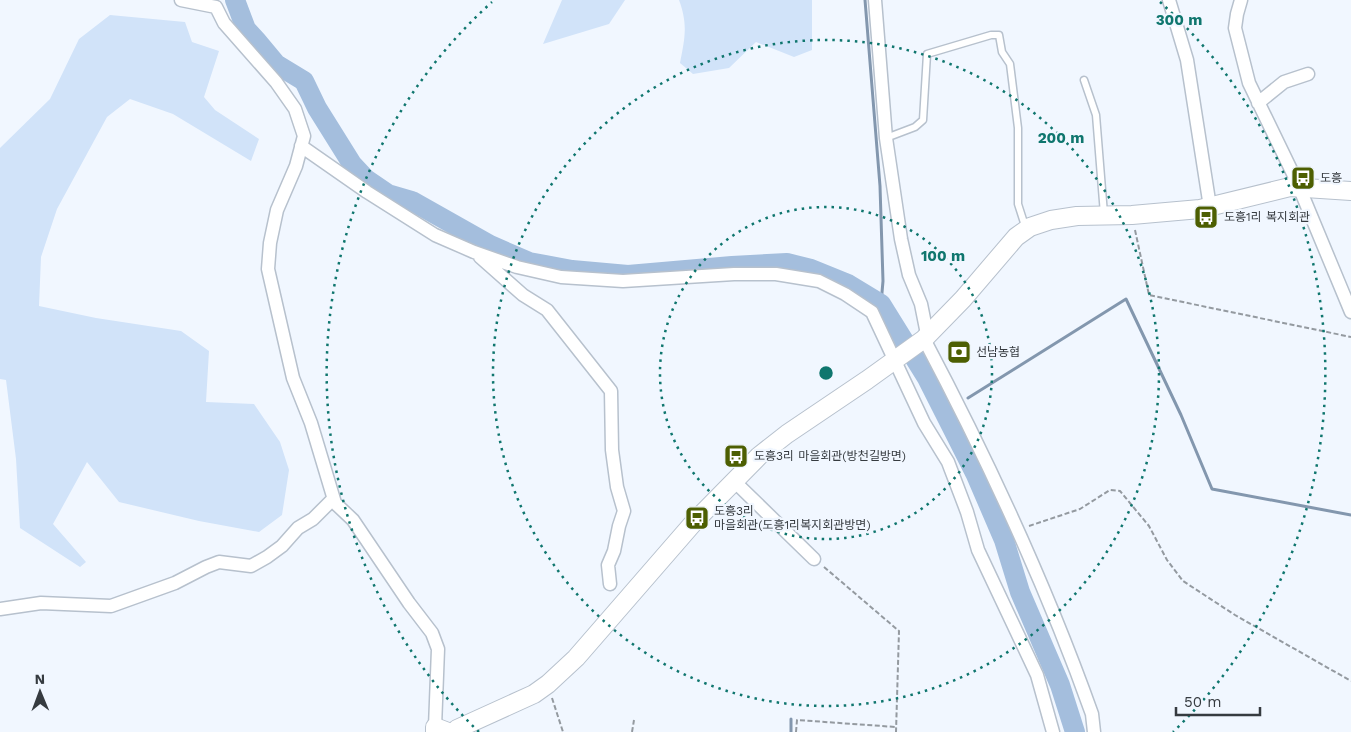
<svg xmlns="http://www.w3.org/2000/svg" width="1351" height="732" viewBox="0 0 1351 732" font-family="'Work Sans','Noto Sans KR',sans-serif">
<rect width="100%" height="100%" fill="#f1f7ff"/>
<path fill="#d1e3f9" d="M562 0H625L609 24 543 44Z
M679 0H812V50L794 57 756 42 729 68 693 74 680 63C685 38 688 24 679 0Z
M110 15 185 22 192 42 219 51 204 97 215 110 259 139 251 161 173 114 130 99 107 117 57 209 41 257 39 306 96 318 181 331 209 351 206 402 254 404 280 442 289 470 282 515 259 532 199 521 119 502 87 462 53 524 86 562 80 567 20 528 16 459 6 380 0 379V148L50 99 79 39Z"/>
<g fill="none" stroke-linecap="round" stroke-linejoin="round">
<path stroke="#8397ae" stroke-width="3" d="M865 0 880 186 883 281 881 304
M968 398 1126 299 1181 415 1212 489 1351 515
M791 732V719"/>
<path stroke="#a4bedd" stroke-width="20" d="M235 0 246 29 256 40 276 64 304 81 317 108 352 164 366 179 388 194 412 201 490 245 529 262 572 270 628 275 732 266 787 263 811 269 848 284 881 304 927 378 976 475 1004 540 1020 592 1060 685 1075 732"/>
<g stroke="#b7c1cd" stroke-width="9">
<path id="lane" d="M1084 80 1096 115 1104 214
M886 138 915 127 923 120 927 54 991 35H999L1002 52 1010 64 1018 128V204L1026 229"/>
</g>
<g stroke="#b7c1cd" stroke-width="15">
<path id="street" d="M181 0 216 7 224 23 276 82 295 109 304 136 296 166 277 210 270 243 268 269 293 378 311 423 335 503 353 520 409 603 432 633 438 649 435 727
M875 0 886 138 901 239 909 275 921 304 927 334
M1169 0 1187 60 1210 207
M1241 0 1237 14 1235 28 1249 83 1297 182 1351 312
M1258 103 1284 82 1308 74
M301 146 367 192 435 235 474 252 517 267 561 277 623 281 734 274H776L819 281 845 294 872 312 924 423 948 462 967 512 978 550 1037 675 1053 732
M480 257 523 295 547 310 611 391 612 450 617 487 624 511 619 526 614 551 608 565 610 584
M924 339C988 460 1046 585 1092 714L1094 732
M734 481 814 559
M0 609 41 603 111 606 175 583 206 567 219 562 251 566 267 557 282 546 298 528 313 519 333 499"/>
</g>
<g stroke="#b7c1cd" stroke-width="20">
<path id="secondary" d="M435 732V727L448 732
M454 732 457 729 534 694 548 684 576 658 695 521 759 456 787 434 867 380 924 339 963 299 1016 237 1030 227 1051 220 1077 216 1132 215 1200 209 1290 187 1351 191"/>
</g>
<path stroke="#949aa0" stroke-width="2" stroke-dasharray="5 2.5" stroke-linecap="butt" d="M1135 230 1149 295 1351 337
M1029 526 1080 509 1110 490 1120 491 1149 526 1167 560 1183 581 1235 615 1351 681
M824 567 899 631 896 732
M552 698 563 732
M632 732 634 720
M796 732 797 720 896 727"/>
<use href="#lane" stroke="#fff" stroke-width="6"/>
<use href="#street" stroke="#fff" stroke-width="12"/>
<use href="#secondary" stroke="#fff" stroke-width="18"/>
</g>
<g fill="none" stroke="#0f766e" stroke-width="2.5" stroke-dasharray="2.5 5">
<circle cx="826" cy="373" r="166"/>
<circle cx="826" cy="373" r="333"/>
<path d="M479 732A499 499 0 0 1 492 2M1160 2A499 499 0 0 1 1173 732"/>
</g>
<defs>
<g id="bus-square" transform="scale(1.25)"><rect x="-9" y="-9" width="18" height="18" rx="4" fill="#4d5f02" stroke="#f1f7ff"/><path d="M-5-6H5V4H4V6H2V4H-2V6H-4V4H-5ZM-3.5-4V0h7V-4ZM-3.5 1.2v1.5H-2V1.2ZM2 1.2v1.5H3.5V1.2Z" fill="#fff"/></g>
<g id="bank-square" transform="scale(1.25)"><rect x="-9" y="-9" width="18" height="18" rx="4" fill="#4d5f02" stroke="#f1f7ff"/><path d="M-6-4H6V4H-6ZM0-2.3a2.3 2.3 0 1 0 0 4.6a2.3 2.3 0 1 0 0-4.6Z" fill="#fff"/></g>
</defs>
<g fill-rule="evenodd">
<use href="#bus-square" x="1303" y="178"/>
<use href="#bus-square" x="1206" y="217"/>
<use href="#bank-square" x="959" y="352"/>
<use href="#bus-square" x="736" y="456"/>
<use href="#bus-square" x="697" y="518"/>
</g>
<g text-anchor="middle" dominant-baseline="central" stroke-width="4.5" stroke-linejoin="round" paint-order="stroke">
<g font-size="12" fill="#363b40" stroke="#f1f7ff" text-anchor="start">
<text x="1320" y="178">도흥</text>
<text x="1224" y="217">도흥1리 복지회관</text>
<text x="976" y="352">선남농협</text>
<text x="754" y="456">도흥3리 마을회관(방천길방면)</text>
<text x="714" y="511">도흥3리<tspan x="714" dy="14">마을회관(도흥1리복지회관방면)</tspan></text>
</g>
</g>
<circle cx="826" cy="373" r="8" fill="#0f766e" stroke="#f1f7ff" stroke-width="2.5"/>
<g font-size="15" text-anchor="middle" font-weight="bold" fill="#0f766e" stroke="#f1f7ff" stroke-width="4.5" stroke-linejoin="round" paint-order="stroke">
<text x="1179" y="25">300 m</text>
<text x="1061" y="143">200 m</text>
<text x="943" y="261">100 m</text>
</g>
<g transform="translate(40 692) rotate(359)" stroke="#f1f7ff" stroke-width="4" paint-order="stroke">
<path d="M0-4L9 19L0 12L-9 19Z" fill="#363b40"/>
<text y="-8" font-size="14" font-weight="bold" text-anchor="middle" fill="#363b40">N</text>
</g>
<path d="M1176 707v8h84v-8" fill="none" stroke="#363b40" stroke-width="2.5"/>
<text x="1184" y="707" font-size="15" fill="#363b40" stroke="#f1f7ff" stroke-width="4" paint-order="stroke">50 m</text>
</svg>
